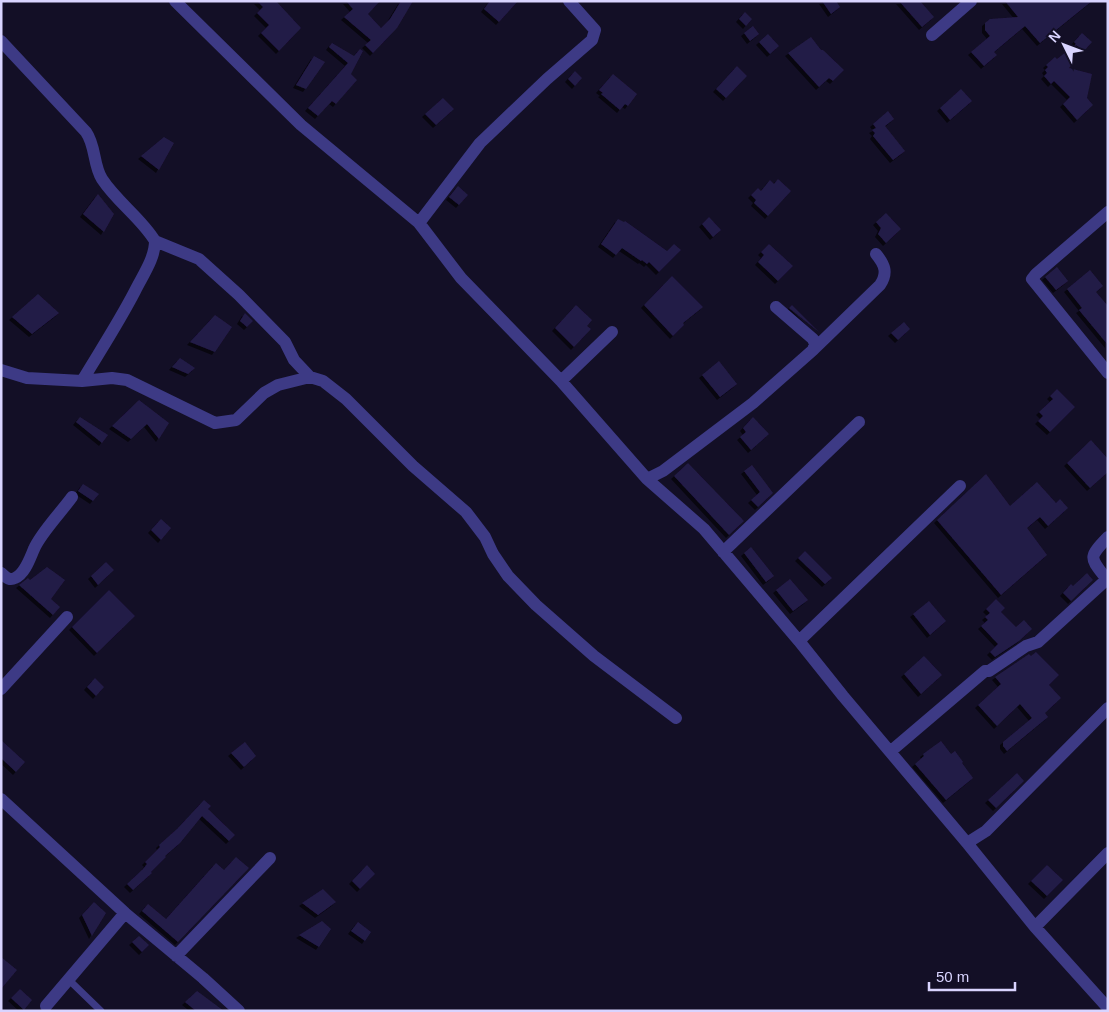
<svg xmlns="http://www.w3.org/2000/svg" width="1109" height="1012" viewBox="0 0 1109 1012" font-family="Arial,sans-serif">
<defs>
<filter id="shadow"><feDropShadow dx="-3" dy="3" stdDeviation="0" flood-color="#0009"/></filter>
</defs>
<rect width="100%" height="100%" fill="#130f26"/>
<path fill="#241b47" filter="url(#shadow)" d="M257 1H276L301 28 279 51 261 33 269 25 257 13 263 7Z
M346 1H380L368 14 381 28 390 19 401 1H413L397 28 373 53 365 45 371 40 344 17 353 9Z
M490 1H518L499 22 484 9Z
M822 1H836L840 7 831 14Z
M899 1H920L934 17 922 27Z
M1005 1H1092L1040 43 1025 26 994 52 997 55 984 66 971 52 990 36 985 30V23L990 19 1018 17Z
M745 12 752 19 746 26 739 19Z
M753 26 759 34 750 41 744 33Z
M1082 33 1092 42 1084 51 1076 45 1073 63 1069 68 1092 74 1087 98 1093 105 1077 120 1063 104 1070 97 1054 81 1051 84 1044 76 1047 73 1045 70 1048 67 1046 65 1055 57 1057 59 1076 44 1074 42Z
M768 34 779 46 770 54 759 42Z
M811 37 821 50H823L844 70 833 81 829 78 819 87 788 53Z
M332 43 354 56 360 49 363 51 351 74 357 80 336 104 332 101 318 116 308 108 348 63 329 47Z
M314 56 325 62 306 89 296 85Z
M737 66 747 76 726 98 716 89Z
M575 71 582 78 575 86 568 79Z
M613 74 637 94 628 106 625 104 620 110 601 94 603 93 599 90Z
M961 89 972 101 950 120 940 108Z
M443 98 454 109 436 125 425 114Z
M888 111 894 119 885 126 905 151 893 160 873 136 875 133 872 130 876 128 873 124Z
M164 137 174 143 159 170 141 156Z
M778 179 791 191 768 216 754 203 756 200 751 195 758 188 761 191 770 180 774 184Z
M458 186 468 195 459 205 449 197Z
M98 194 114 214 104 232 83 214Z
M886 213 901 229 886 243 878 234 881 228 876 222Z
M709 217 721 230 713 237 702 224Z
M618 219 624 222 625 221 667 251 674 244 681 250 659 272 649 262 647 264 642 260 641 261 622 248 616 255 601 244Z
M769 244 793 266 778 281 758 262 764 255 761 252Z
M1057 267 1068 281 1056 290 1045 277Z
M1090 270 1103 286 1096 292 1108 306V345L1079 310 1082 308 1067 289Z
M672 276 703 307 683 323 684 325 673 336 644 305Z
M38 294 59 313 32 334 12 317Z
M576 305 592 320 587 326 591 329 574 347 555 328Z
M792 305 819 332 789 308Z
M245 313 253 321 247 327 240 321Z
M215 315 232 327 215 352 190 342Z
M904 322 910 329 898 340 891 333Z
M180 358 195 368 188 374 172 367Z
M719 361 737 384 720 397 702 375Z
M1057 389 1075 407 1050 432 1038 421 1043 416 1039 412 1053 399 1050 396Z
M139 400 169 423 159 439 147 424 131 439 112 426Z
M80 417 108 435 102 443 76 422Z
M753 417 769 434 751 450 740 437 746 432 743 428Z
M1091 440 1108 459V472L1090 488 1067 463Z
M688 463 744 521 729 535 674 476Z
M752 465 773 493 758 507 751 500 760 492 744 471Z
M986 474 1010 506 1037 482 1056 503 1060 499 1068 508 1048 526 1040 517 1027 528 1047 555 1001 595 937 520Z
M83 484 99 494 93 501 78 491Z
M161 519 171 528 161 540 151 530Z
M751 547 774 576 766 582 744 553Z
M805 551 832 578 825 584 798 558Z
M106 562 114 570 98 585 91 576Z
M47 567 65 580 51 599 60 607 53 615 19 585 28 578 30 580Z
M1087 573 1093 580 1071 601 1063 593 1071 584 1073 586Z
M790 579 808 600 793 611 776 590Z
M109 590 135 616 97 653 72 627Z
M996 599 1005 608 1001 612 1016 627 1024 620 1032 629 1019 641 995 657 990 652 998 644 981 626 988 620 985 617 990 613 986 609Z
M929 601 946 621 930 635 913 614Z
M1036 652 1059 675 1049 685 1061 698 1045 713 1048 717 1007 751 1003 746V742L1032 718 1020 704 997 726 978 705 1001 684 995 677 1029 654 1031 656Z
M924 656 942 675 921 694 904 674Z
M95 678 104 687 96 696 87 687Z
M1 740 25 762 16 772 1 758Z
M941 741 951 754 955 751 963 762 962 763 973 778 946 800 915 764 924 756 923 754Z
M245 742 256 756 244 767 231 753Z
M1017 773 1024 781 996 808 988 800Z
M204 800 211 806 208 809 235 835 229 841 202 816 180 843 165 856 166 857 151 872 152 873 133 890 127 884 143 869 147 864 145 862 160 847 159 845 177 829Z
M236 857 249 868 178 942 142 911 148 904 166 919 216 863 224 870Z
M367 865 375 874 360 889 352 881Z
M1047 865 1063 880 1047 896 1031 881Z
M323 889 336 902 318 915 302 903Z
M94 902 106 913 92 936 82 915Z
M322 921 331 929 319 947 299 935Z
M358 922 371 932 365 941 351 931Z
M139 936 149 945 142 952 132 942Z
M1 957 17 970 1 989Z
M20 989 32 1000 24 1010 11 998Z
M197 991 224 1011H196L185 1002Z"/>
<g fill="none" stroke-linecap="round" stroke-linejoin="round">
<path stroke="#3d3a85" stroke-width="7" d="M69 980 101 1011"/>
<path stroke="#3d3a85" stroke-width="12" d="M175 1 301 125 419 223 461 278 561 381 647 479 704 529 799 641 843 696 967 843 1035 927 1108 1008
M932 35 971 1
M1 41 86 132C96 146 93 165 102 179 117 202 141 218 155 241 155 258 143 275 135 291 119 322 100 351 82 381
M1108 212 1036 274 1032 279 1108 373
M419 223 480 143 547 79 592 40 595 30 569 1
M155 241 199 259 239 295 285 342 294 360 310 377
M813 350 880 285C888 273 885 265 876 254
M1 370 27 378 82 381 112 378 127 380 215 423 236 420 264 393 278 385 310 377 323 381 346 399 413 466 466 512 485 537 493 554 508 576 536 605 594 656 676 718
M561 381 612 332
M647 479 663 471 753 403 813 350 815 344 813 339 776 307
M1108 537C1087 559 1090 557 1108 581
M723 552 859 422
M1 573C6 577 9 581 15 578 25 574 30 558 34 549 40 534 62 511 72 497
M799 641 960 486
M1 689 67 617
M891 751 985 671H989L1026 646 1038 642 1106 580
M1 799 125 913 203 978 239 1011
M967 843 986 831 1108 708
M1035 927 1108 853
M176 956 270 858
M46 1006 125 913"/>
</g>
<rect width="1109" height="1012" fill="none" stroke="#d9d4ff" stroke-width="5"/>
<g transform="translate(1064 45) rotate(312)" stroke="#130f26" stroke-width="4" paint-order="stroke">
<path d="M0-4L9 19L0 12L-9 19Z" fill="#d9d4ff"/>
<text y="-8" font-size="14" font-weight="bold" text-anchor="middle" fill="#d9d4ff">N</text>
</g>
<path d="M929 982v8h86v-8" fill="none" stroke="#d9d4ff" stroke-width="2.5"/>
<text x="936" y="982" font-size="15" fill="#d9d4ff" stroke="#130f26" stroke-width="4" paint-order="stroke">50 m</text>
</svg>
